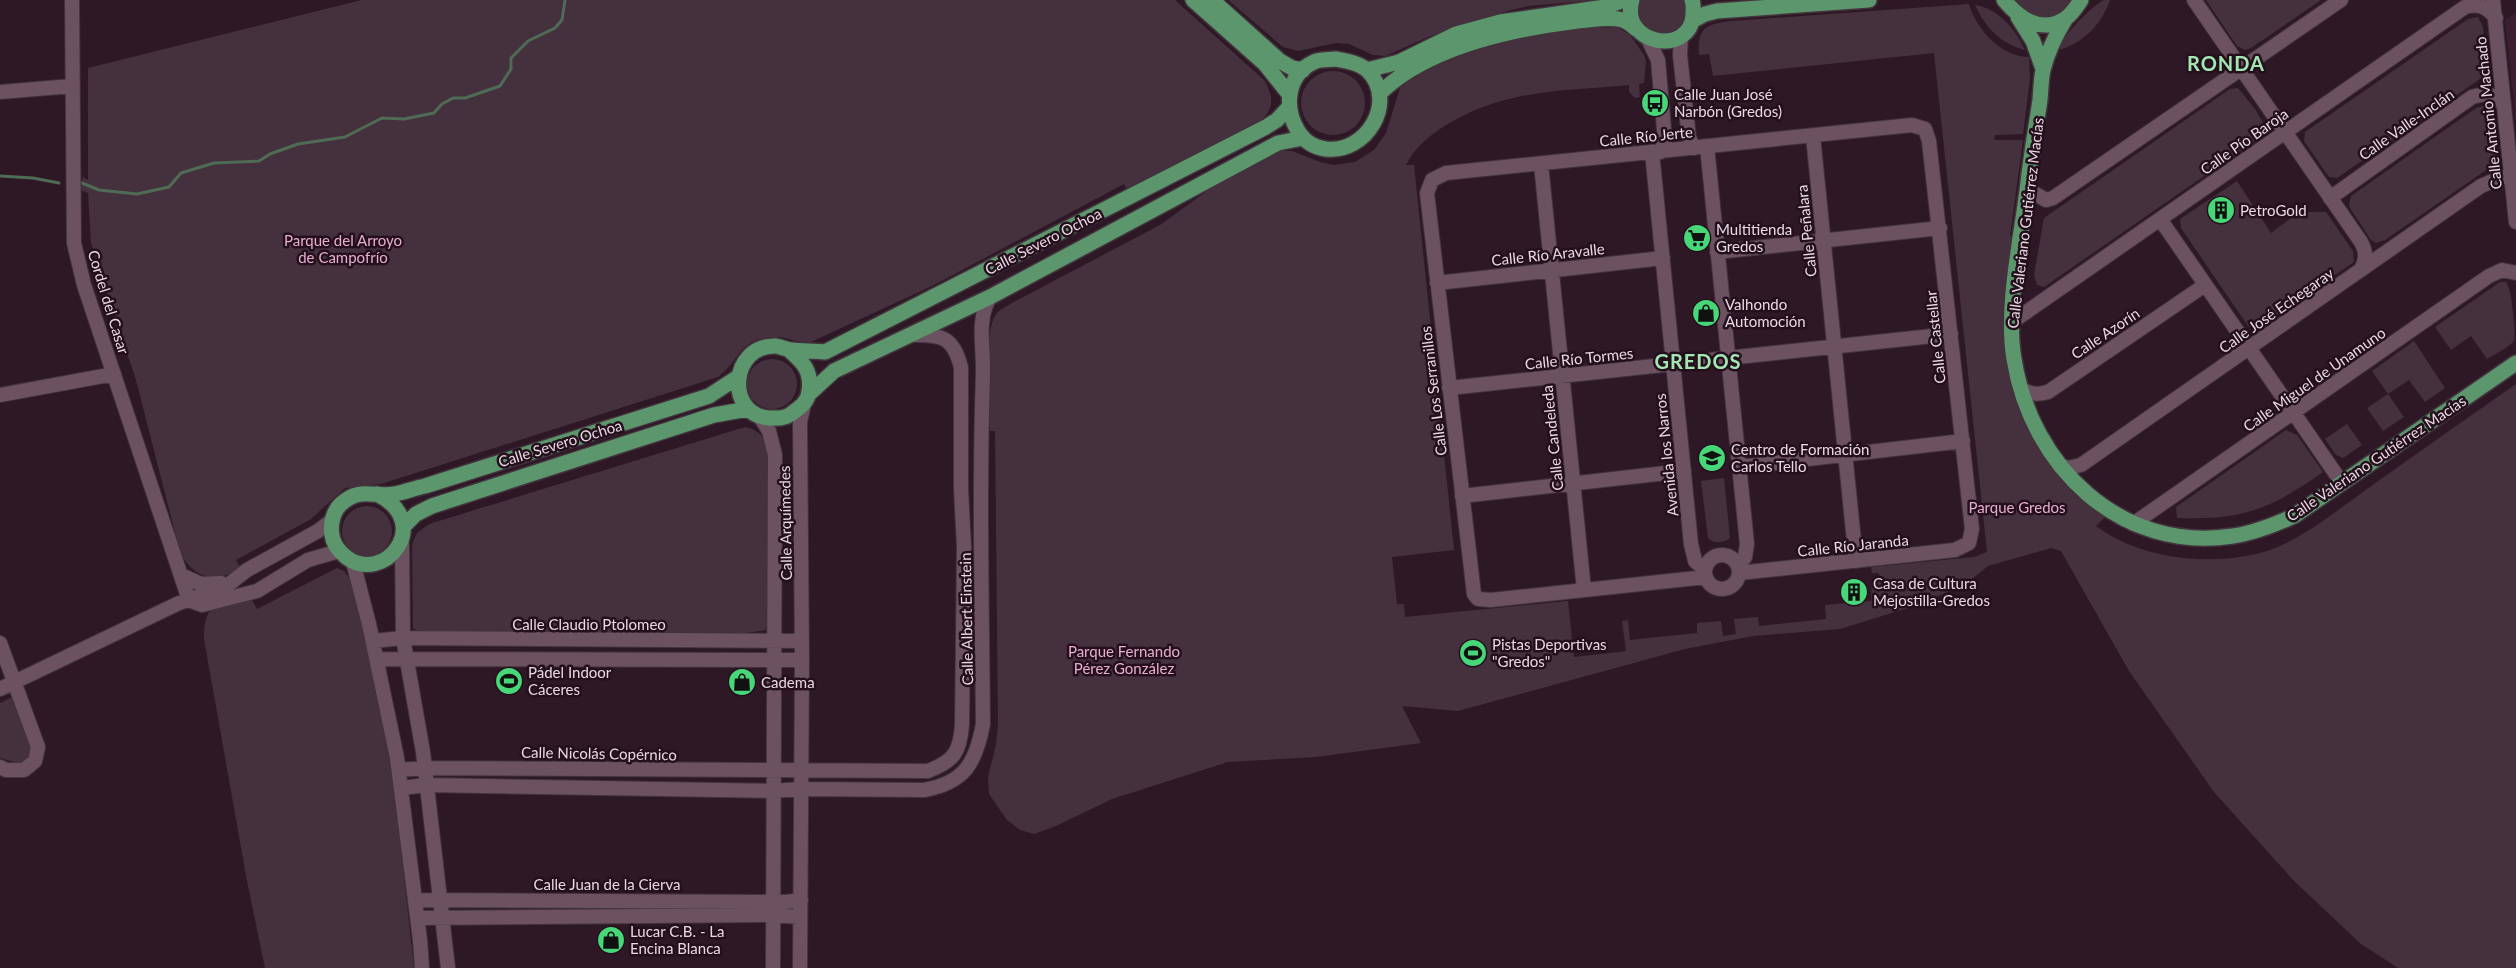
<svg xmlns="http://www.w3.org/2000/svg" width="2516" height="968" viewBox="0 0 2516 968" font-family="Lato,sans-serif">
<rect width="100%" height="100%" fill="#2e1826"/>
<path fill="#3c2031" d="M2516 13V122L2505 20Z"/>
<path fill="#45313d" d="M362 0H1175L1264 80C1277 102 1272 112 1254 127L1129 193 1124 184 932 286 811 342C798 344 789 337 777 337 737 338 742 359 718 377L381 484 345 488 311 519 236 560 241 569C215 583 193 579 180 552L136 380 91 243 88 193 80 190 83 177 88 180V68Z
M1228 0H1597L1529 6 1507 11 1428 37 1385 56 1373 55 1349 44 1336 43 1298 51 1283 47Z
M1640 0H1684C1698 43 1627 44 1640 0Z
M2014 0H2073C2055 25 2032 20 2014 0Z
M2104 0H2110C2102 24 2082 45 2057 50 2064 35 2090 7 2104 0Z
M2206 0H2321L2251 48 2245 50 2237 46Z
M1969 4C1976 29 2001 57 2029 57L2030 78 2023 134 1995 135 1994 140H2023L2010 236 2015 237 2006 356 2020 408 2107 515 2096 526C2139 558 2204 566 2256 554 2294 546 2335 512 2367 489 2416 454 2466 419 2516 384V968H2398L2361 944 2294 881 2214 792 2129 671 2061 551 2051 548 1988 566 1972 579 1950 591 1908 608 1840 629 1753 636 1685 649 1458 711 1402 706 1421 743 1316 757 1228 762 1112 799 1056 826 1034 834 1020 830 1007 820 989 794 988 777 996 745 998 723 995 431H990C990 409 984 332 995 316 998 310 1004 308 1010 304L1160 225 1211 188 1279 151H1292L1320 162 1334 165 1355 162 1374 150 1386 133 1400 88 1423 71 1482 48 1516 38 1565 29 1617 27 1630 35 1644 55 1646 61 1644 83 1639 84 1640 97 1635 98 1629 92V85C1592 89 1554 89 1518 97 1481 104 1423 129 1406 165H1414L1454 550 1392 557 1397 604H1404L1405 617 1568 601 1574 657 1620 652 1626 651 1622 621 1628 620 1630 640 1697 633V623L1721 621 1723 636 1736 634 1734 619 1758 617 1759 626 1826 619 1825 605 1871 601 1872 580 1877 581 1881 578 1878 573H1872L1871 567 1974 557 1987 552 1934 53 1713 76 1709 54 1699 55C1697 28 1706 24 1731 21Z
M1975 5C1998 8 2016 30 2025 50 2001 44 1985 27 1975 5Z
M2478 17 2483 27 2487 74 2337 178 2329 177 2304 141 2305 132 2468 19Z
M1301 103a32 32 0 1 1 64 0a32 32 0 1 1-64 0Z
M2238 88 2255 109 2266 128 2259 138 2044 287 2037 285 2034 275 2044 218 2230 89Z
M2483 106 2492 112 2497 156 2495 164 2385 240 2376 243 2371 240 2350 208 2349 204 2351 196 2476 108Z
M2237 181 2271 233 2299 212H2326L2353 251 2354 262 2259 327 2254 329 2248 326 2181 228 2180 219Z
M2500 282H2506C2512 288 2516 335 2514 341 2508 348 2495 354 2487 359L2471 336 2451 350 2435 327Z
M2414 341 2445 388 2425 402 2409 380 2388 394 2404 417 2383 431 2367 408 2388 394 2372 371Z
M747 384a25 25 0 1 1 50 0a25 25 0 1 1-50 0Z
M2347 424 2362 445 2343 458 2336 455 2325 439Z
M745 427C762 430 765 440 768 455V625L765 630 747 633 419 632 413 628 412 544 417 533 429 524Z
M2286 430 2297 435 2323 472C2269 510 2243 520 2177 518L2176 507Z
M1724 478 1730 538C1724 543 1714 544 1708 538L1701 481Z
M342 531a25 25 0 1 1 50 0a25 25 0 1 1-50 0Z
M337 568 344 571 352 582 368 648 392 768 414 968H265L247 881 204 639C204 600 218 605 251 599L257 609Z
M14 696 33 753 22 764 0 758V703Z"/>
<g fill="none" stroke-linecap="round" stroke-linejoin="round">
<path stroke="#4e6c55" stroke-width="3" d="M0 176 33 178 59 183
M82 183 99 190 137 194 169 187 181 173 214 163 259 161 270 154 298 144 345 137 382 118 404 119 434 113 442 104 453 98H465L500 86 511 69V58L528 41 555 28 562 20 565 0"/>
<g stroke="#43333d" stroke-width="16">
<path id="minor" d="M72 0 74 243 84 285 189 600
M2194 0 2361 242C2367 253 2366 259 2361 270
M2493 0 2516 222
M1681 36 1680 55 1689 138 1694 148
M1648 39 1658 60 1665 141 1661 152
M0 92 72 86
M1813 136 1856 561
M1707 146 1747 544 1745 557 1738 566
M1652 152 1691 544 1695 561 1705 570
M1541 164 1584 590
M2028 185 2034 193 2046 200 2053 198 2341 0
M2330 198 2472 97C2485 93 2494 93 2503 104
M2160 219 2342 483
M1717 252 1940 228
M1437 283 1663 258
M2012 322 2465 7C2479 3 2487 7 2496 18
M1449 388 1951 334
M2021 389C2031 394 2037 395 2048 392L2205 285
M0 395 114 374
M760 417 769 431 775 455 773 968
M2059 465 2068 468 2081 465 2481 186 2502 177 2511 175
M1740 467 1963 441
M1462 496 1684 471
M2133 524 2489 276 2502 270 2516 273
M402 540 403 638 423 752 448 968
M1705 572a17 17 0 1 1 34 0a17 17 0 1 1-34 0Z
M353 562 369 624 397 758 420 940 422 968
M181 575 201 584 221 583
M1706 577 1491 600 1478 599 1474 594 1427 193 1432 180 1446 173 1912 125 1925 129 1929 141 1972 529 1969 543 1955 550 1739 573
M189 600 202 605 257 591 308 560 339 551
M373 641 403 638 802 641
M0 643 38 747 35 761 24 770H6L0 767
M377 659 802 660
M0 689 179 603 224 588 247 570 318 531 332 520
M399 770 425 768 928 771C954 761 960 752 962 725L964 547 961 489V368C954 337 941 334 912 335
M401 788 427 785 772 791 801 789 924 790C965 783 976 762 983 724 982 607 979 491 983 374 984 347 976 321 990 297
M415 900 786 902 801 900
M418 918 772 915 800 917
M800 968 802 660 800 422 804 404"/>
</g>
<g stroke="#43333d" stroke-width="18">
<path id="major" d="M1193 0 1265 64 1289 94
M1212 0 1280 61 1292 68 1303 70
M1632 0C1619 45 1690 57 1693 15 1693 10 1694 5 1692 0
M2004 0C2019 18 2042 35 2066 18 2072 14 2077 6 2081 0
M2018 17 2033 41 2043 69
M2066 18C2057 33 2047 53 2043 70 2041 79 2041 90 2040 100 2036 127 2031 155 2028 182 2022 235 2005 307 2014 359 2031 466 2120 553 2233 536 2254 533 2274 525 2294 516L2516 363
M1692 21 1705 14 1717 11 1869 0
M1336 59C1347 61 1360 63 1368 71 1398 102 1366 154 1326 149 1313 147 1305 142 1298 131 1284 108 1286 75 1314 62 1320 59 1329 60 1336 59Z
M1367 70 1399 62 1456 34 1500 22 1605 7 1624 0
M1379 94C1427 47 1513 29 1578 21 1592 20 1609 16 1623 20 1628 22 1633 26 1636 29
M789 350C803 362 812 371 809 391 808 403 799 408 791 414 784 419 778 418 769 418 725 415 730 344 776 346 781 347 786 349 791 350 802 351 814 351 825 352L1266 127 1277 120 1289 107
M809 394 834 371 990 297 1278 143 1303 138
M377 494C435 523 384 586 346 557 340 552 333 544 332 535 330 525 333 511 341 504 361 486 373 498 395 494 405 492 415 488 425 486L709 396 738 377
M403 527 416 514 432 506 714 415 748 409"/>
</g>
<use href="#minor" stroke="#6c5261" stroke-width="14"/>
<use href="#major" stroke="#5b966d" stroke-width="15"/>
</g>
<defs>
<g id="bus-disc" transform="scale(1.4375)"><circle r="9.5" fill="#47d779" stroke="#240f1c"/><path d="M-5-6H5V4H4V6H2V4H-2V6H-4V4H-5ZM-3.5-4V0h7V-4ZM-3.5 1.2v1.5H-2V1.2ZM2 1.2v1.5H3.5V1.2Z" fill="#111"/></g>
<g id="building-disc" transform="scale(1.4375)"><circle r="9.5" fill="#47d779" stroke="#240f1c"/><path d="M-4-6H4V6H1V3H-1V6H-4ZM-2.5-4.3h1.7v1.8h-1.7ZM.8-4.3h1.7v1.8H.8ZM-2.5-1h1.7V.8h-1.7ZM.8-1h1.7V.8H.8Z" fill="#111"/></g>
<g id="supermarket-disc" transform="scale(1.4375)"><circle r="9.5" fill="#47d779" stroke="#240f1c"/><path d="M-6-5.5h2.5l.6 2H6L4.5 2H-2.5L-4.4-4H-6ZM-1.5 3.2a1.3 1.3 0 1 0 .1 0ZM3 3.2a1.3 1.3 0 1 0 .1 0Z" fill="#111"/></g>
<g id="shop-disc" transform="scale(1.4375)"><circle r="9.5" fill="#47d779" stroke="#240f1c"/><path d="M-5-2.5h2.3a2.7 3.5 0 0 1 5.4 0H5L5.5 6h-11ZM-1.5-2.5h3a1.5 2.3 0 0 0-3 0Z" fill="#111"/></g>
<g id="university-disc" transform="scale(1.4375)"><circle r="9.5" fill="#47d779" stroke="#240f1c"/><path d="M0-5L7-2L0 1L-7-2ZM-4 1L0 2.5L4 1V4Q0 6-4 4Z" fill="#111"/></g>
<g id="stadium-disc" transform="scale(1.4375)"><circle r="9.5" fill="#47d779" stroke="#240f1c"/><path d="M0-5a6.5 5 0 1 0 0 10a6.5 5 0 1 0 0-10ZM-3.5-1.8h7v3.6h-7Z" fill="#111"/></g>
</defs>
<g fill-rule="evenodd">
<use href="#bus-disc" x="1655" y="103"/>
<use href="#building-disc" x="2221" y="210"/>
<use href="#supermarket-disc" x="1697" y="238"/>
<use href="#shop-disc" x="1706" y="313"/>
<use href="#university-disc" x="1712" y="458"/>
<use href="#building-disc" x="1854" y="592"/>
<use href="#stadium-disc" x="1473" y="653"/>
<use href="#stadium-disc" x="509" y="681"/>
<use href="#shop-disc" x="742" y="682"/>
<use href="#shop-disc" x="611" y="940"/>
</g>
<g text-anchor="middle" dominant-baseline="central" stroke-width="5" stroke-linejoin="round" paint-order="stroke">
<g font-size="15" fill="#e8d8e1" stroke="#240f1c" text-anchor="start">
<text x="1674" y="94">Calle Juan José<tspan x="1674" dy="17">Narbón (Gredos)</tspan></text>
<text x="2240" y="210">PetroGold</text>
<text x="1716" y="229">Multitienda<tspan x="1716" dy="17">Gredos</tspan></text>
<text x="1725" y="304">Valhondo<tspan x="1725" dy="17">Automoción</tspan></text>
<text x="1731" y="449">Centro de Formación<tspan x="1731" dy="17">Carlos Tello</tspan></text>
<text x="1873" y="583">Casa de Cultura<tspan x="1873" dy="17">Mejostilla-Gredos</tspan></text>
<text x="1492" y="644">Pistas Deportivas<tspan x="1492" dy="17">"Gredos"</tspan></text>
<text x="528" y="672">Pádel Indoor<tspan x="528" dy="17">Cáceres</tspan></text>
<text x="761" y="682">Cadema</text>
<text x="630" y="931">Lucar C.B. - La<tspan x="630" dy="17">Encina Blanca</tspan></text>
</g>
<g font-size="15" fill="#e8d8e1" stroke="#240f1c">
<text transform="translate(2488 113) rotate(-96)">Calle Antonio Machado</text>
<text transform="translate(2406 124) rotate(-35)">Calle Valle-Inclán</text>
<text transform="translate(1646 136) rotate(-6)">Calle Río Jerte</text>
<text transform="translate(2244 141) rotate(-35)">Calle Pío Baroja</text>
<text transform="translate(2025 223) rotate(-83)">Calle Valeriano Gutiérrez Macías</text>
<text transform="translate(1806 231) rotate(-96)">Calle Peñalara</text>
<text transform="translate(1043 241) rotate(-27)">Calle Severo Ochoa</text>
<text transform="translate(1548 254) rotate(-6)">Calle Río Aravalle</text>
<text transform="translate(109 302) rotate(73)">Cordel del Casar</text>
<text transform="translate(2276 310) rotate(-35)">Calle José Echegaray</text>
<text transform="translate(2105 333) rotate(-34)">Calle Azorín</text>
<text transform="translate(1935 337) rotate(-96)">Calle Castellar</text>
<text transform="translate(1579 358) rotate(-6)">Calle Río Tormes</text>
<text transform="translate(2314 379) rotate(-35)">Calle Miguel de Unamuno</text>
<text transform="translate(1433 391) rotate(-97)">Calle Los Serranillos</text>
<text transform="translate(1552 438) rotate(-96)">Calle Candeleda</text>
<text transform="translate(560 443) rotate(-17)">Calle Severo Ochoa</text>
<text transform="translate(1666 455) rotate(-96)">Avenida los Narros</text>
<text transform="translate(2376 458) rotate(-34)">Calle Valeriano Gutiérrez Macías</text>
<text transform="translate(785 523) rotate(-91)">Calle Arquímedes</text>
<text transform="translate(1853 545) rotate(-6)">Calle Río Jaranda</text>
<text transform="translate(966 619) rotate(-91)">Calle Albert Einstein</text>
<text x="589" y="624">Calle Claudio Ptolomeo</text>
<text transform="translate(599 753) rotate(1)">Calle Nicolás Copérnico</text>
<text x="607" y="884">Calle Juan de la Cierva</text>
</g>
<g font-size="15" fill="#e8aed0" stroke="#240f1c">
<text x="343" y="240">Parque del Arroyo<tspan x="343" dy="17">de Campofrío</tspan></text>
<text x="2017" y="507">Parque Gredos</text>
<text x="1124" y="651">Parque Fernando<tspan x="1124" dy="17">Pérez González</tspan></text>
</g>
<g font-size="20" font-weight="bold" letter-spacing="1" fill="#a2e6b1" stroke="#240f1c">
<text x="2226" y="63">RONDA</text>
<text x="1698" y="361">GREDOS</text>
</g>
</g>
</svg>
